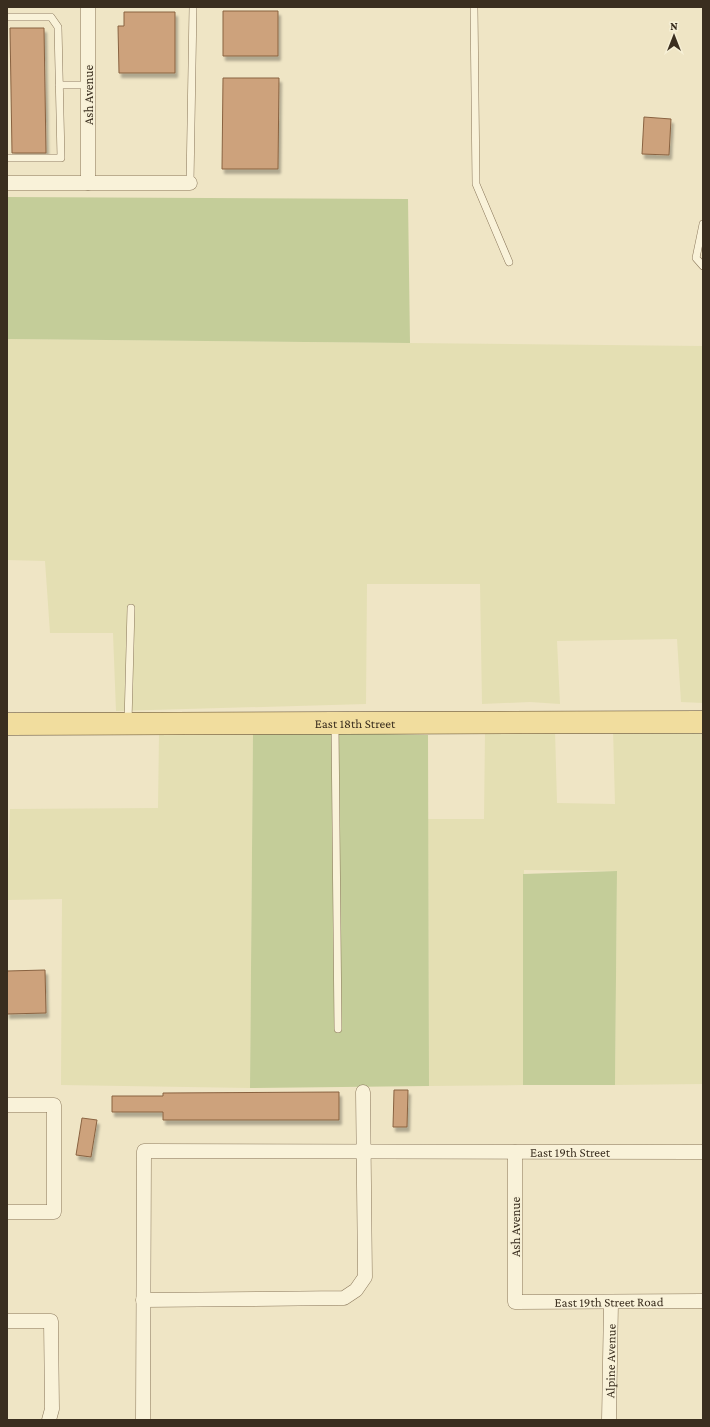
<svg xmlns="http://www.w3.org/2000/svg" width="710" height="1427" viewBox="0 0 710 1427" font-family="'Crimson Pro',serif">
<defs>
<filter id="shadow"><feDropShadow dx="2.5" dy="4.5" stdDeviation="1" flood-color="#0004"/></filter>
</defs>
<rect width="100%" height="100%" fill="#efe5c5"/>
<path fill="#e4dfb3" d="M7 339 703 346V703L681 702 677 639 557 641 560 704 530 702 482 704 480 584H367L366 704 116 711 113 633H50L45 561 7 560Z
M613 728 703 730V1084L615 1085 617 871 524 870 523 1085 429 1086 428 819H484L485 732 555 730 557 803 615 804Z
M253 731 250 1088 61 1085 62 899 7 900 10 809 158 808 159 734Z"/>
<path fill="#c4cd99" d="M7 197 408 199 410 343 7 339Z
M253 731 428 735 429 1086 250 1088Z
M617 871 615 1085H523V874Z"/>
<path fill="#cda27b" stroke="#896241" filter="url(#shadow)" d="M223 11H278V56H223Z
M124 12H175V73H119L118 26H124Z
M10 28H44L46 153H12Z
M223 78H279L278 169H222Z
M644 117 671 119 669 155 642 154Z
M45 970 46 1013 7 1014V971Z
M394 1090H408L407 1127H393Z
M339 1092V1120H163V1112H112V1096H163V1093Z
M82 1118 97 1120 91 1157 76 1155Z"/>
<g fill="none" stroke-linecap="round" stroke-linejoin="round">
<g stroke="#8a775b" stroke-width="8">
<path id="lane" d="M474 7 476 184 509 262
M7 17H51L58 27 61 158H7
M59 85H88
M190 183 193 7
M703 224 696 258 703 266
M128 722 131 608
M335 725 338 1029"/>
</g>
<g stroke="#8a775b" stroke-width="15">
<g id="street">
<path d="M7 183H190"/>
<path d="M88 183V7"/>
<path d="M7 1105H54V1212H7"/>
<path id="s1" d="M515 1152V1302L703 1301"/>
<path d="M143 1300 344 1298 356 1290 365 1277 363 1092"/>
<path d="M7 1321H51L52 1409 49 1420"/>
<path id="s2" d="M143 1420 144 1151 703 1152"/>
<path id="s3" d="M609 1420 611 1303"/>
</g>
</g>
<g stroke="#58452f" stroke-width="23">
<g id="primary">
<path id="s4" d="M7 724 703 722"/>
</g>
</g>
<use href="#lane" stroke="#f9f2d9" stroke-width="7"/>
<use href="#street" stroke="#f9f2d9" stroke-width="14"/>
<use href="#primary" stroke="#f1dd9e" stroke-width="22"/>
</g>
<g text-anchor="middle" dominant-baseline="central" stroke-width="3" stroke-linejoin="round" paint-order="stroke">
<g font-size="13" fill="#3a2e1f" stroke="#f6efd5">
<text transform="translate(88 95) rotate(-90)">Ash Avenue</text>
<text stroke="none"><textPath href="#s4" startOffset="348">East 18th Street</textPath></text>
<text stroke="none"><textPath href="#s2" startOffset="695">East 19th Street</textPath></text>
<text transform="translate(515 1227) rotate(-90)">Ash Avenue</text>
<text stroke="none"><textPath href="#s1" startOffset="244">East 19th Street Road</textPath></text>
<text stroke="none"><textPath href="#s3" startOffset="59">Alpine Avenue</textPath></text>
</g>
</g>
<rect width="710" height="1427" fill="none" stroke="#3a2e1f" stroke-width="16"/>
<g transform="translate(674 36)" stroke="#f6efd5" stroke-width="3" paint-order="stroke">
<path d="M0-3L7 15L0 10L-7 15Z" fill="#3a2e1f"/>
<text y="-6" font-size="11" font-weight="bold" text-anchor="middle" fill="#3a2e1f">N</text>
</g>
</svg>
